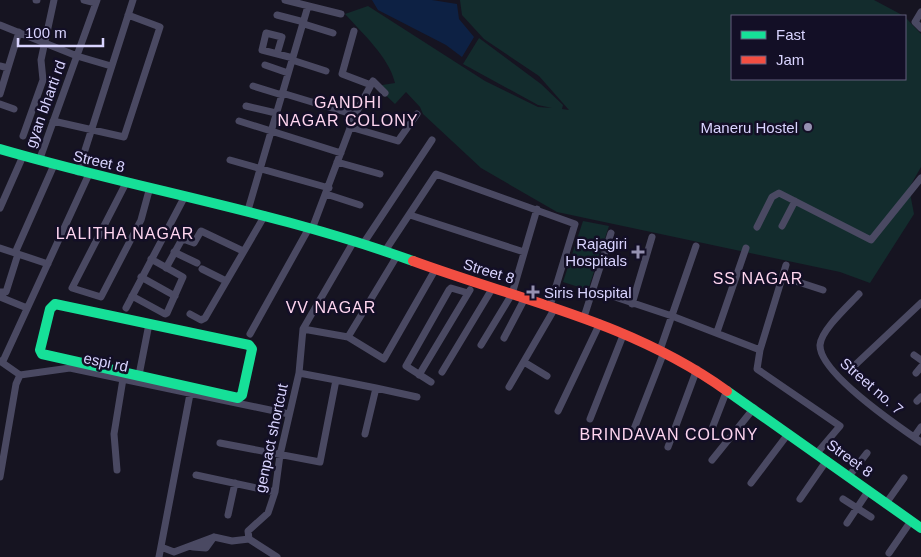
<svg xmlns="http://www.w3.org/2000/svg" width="921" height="557" viewBox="0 0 921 557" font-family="Arial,sans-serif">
<rect width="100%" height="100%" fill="#161421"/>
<path fill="#132c2d" d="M460 0H874L904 16H732V79H905V17L921 34V167L909 188 914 214 870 283 840 272 557 212 481 168 423 114 420 107 406 92 395 104 376 86 395 83C389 57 362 33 345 14L368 6 485 81 538 107 552 108 538 105 463 64 479 38 541 84 563 105 562 109 569 110 539 76 484 39 462 15Z
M583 221 609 226 588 290 563 282Z"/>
<path fill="#0d2144" d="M372 0H432L457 4 459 19 474 37 462 57 446 45 378 10Z"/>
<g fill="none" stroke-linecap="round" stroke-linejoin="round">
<path stroke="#4a4962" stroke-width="7" d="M36 0H37
M84 0 96 3
M285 0 341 14
M921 12 915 22 921 28
M277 15 304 22
M304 24 333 33
M0 25 77 56 111 66
M354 31 342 74 371 85
M277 54 282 37 266 33 262 50 293 58
M292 60 326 71
M265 65 288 73
M0 66 8 68
M253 86 282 95
M282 93 355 115
M0 94 19 32
M0 104 14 109
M246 106 276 113
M53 121 124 137 160 27 128 15
M239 121 341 153
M350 127 398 141 417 114
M23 136 43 80 41 60 54 0
M230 160 329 188
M39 161 97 0
M337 162 380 174
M78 172 133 0
M126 183 72 288 101 297 141 220 150 187
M326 194 360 205
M0 208 23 156
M248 210 308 6
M410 215 524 252
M782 226 795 201
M757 227 772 197 779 193 871 240 921 178
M312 229 355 115 373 81 385 93
M363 244 432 140
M0 248 48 264
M385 251 436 174 575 224 550 306
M174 252 197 263
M15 253 54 165
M397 256 348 337 384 359 435 270
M786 265 760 350 757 369 840 426 817 453
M166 268 181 241 183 239 194 243 201 231 243 251
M202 269 226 281
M141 277 175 296
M783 277 823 290
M594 290 672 316 760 350
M0 292H6L18 254
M859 294C849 305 821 330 820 345 819 373 899 427 921 442
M132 296 165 314 167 313 183 277 151 259
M0 297 27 308
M632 304 652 237
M126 308 185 196
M190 314 201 320 205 318 265 215
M584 317 611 233
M303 329 348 337
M717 332 746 248
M250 334 309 228
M504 338 525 298
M481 345 512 294 537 209
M660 350 696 246
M914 355 921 360
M0 361 20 375
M3 361 89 174
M524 362 547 376
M853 367 921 303
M442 372 492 289
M299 373 336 380
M916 373 921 367
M419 375 470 290
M138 380 149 324
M431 382 406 366 449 290 451 288 468 293
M509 387 555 308
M917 401 921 397
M558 411 600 323
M590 419 624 333
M713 426 727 390
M634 429 664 352
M365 434 376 388 417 397
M914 437 921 427
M220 443 320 462 336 380 376 388
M668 447 697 369
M712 460 754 408
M117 470 114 434 123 379
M196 475 275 492
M849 476 867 453
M0 477 16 384 20 375 70 368 289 414
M751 483 788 434
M800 499 827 460
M843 499 871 517
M887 502 904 478
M228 515 235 483
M847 523 869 490
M249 539 248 531 268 513 275 492 280 455 299 373 303 329 354 241
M249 539 277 557
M161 547 174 552 214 537 232 541 249 539
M193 547 206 548 214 537
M889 553 911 521
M159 557 190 394"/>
<path stroke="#16e098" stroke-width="10" d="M0 149C137 189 278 212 413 261
M55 304 249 345 252 349 242 395 238 398 42 354 40 350 50 309Z
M727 391 921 528"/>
<path stroke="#f24e42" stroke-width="10" d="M413 261C522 301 631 322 727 391"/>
</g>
<g fill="#9591b1" stroke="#130f26" stroke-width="2">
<circle cx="808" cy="127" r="5"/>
<path d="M635.5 244.5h5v5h5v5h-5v5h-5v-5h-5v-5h5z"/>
<path d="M530.5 284.5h5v5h5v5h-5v5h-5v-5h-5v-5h5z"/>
</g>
<g text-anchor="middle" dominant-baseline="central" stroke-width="5" stroke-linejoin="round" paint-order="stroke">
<g font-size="15" fill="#d9d4ff" stroke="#130f26">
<text transform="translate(45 104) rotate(-70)">gyan bharti rd</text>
<text transform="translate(99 161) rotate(13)">Street 8</text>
<text transform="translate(489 271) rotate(17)">Street 8</text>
<text transform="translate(106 362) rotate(12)">espi rd</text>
<text transform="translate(872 386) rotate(41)">Street no. 7</text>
<text transform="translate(271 438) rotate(-78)">genpact shortcut</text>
<text transform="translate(850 458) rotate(36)">Street 8</text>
</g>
<g font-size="15" fill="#d9d4ff" stroke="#130f26" text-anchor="end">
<text x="798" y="127">Maneru Hostel</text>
<text x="627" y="243">Rajagiri<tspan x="627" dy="17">Hospitals</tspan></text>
<text x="544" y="292" text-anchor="start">Siris Hospital</text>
</g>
<g font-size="16" letter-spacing="1" fill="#ffd6f0" stroke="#130f26">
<text x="348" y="102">GANDHI<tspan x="348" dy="18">NAGAR COLONY</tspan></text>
<text x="125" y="233">LALITHA NAGAR</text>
<text x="758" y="278">SS NAGAR</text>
<text x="331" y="307">VV NAGAR</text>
<text x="669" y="434">BRINDAVAN COLONY</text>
</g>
</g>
<rect x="731" y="15" width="175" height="65" fill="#130f26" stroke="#625e7d"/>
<rect x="741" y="31" width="25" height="8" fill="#16e098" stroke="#625e7d"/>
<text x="776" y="40" font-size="15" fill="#d9d4ff">Fast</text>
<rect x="741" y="56" width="25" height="8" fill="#f24e42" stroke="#625e7d"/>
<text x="776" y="65" font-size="15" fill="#d9d4ff">Jam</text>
<path d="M18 38v8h85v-8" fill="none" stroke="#d9d4ff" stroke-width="2.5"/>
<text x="25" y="38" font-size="15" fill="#d9d4ff" stroke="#130f26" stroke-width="4" paint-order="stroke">100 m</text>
</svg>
